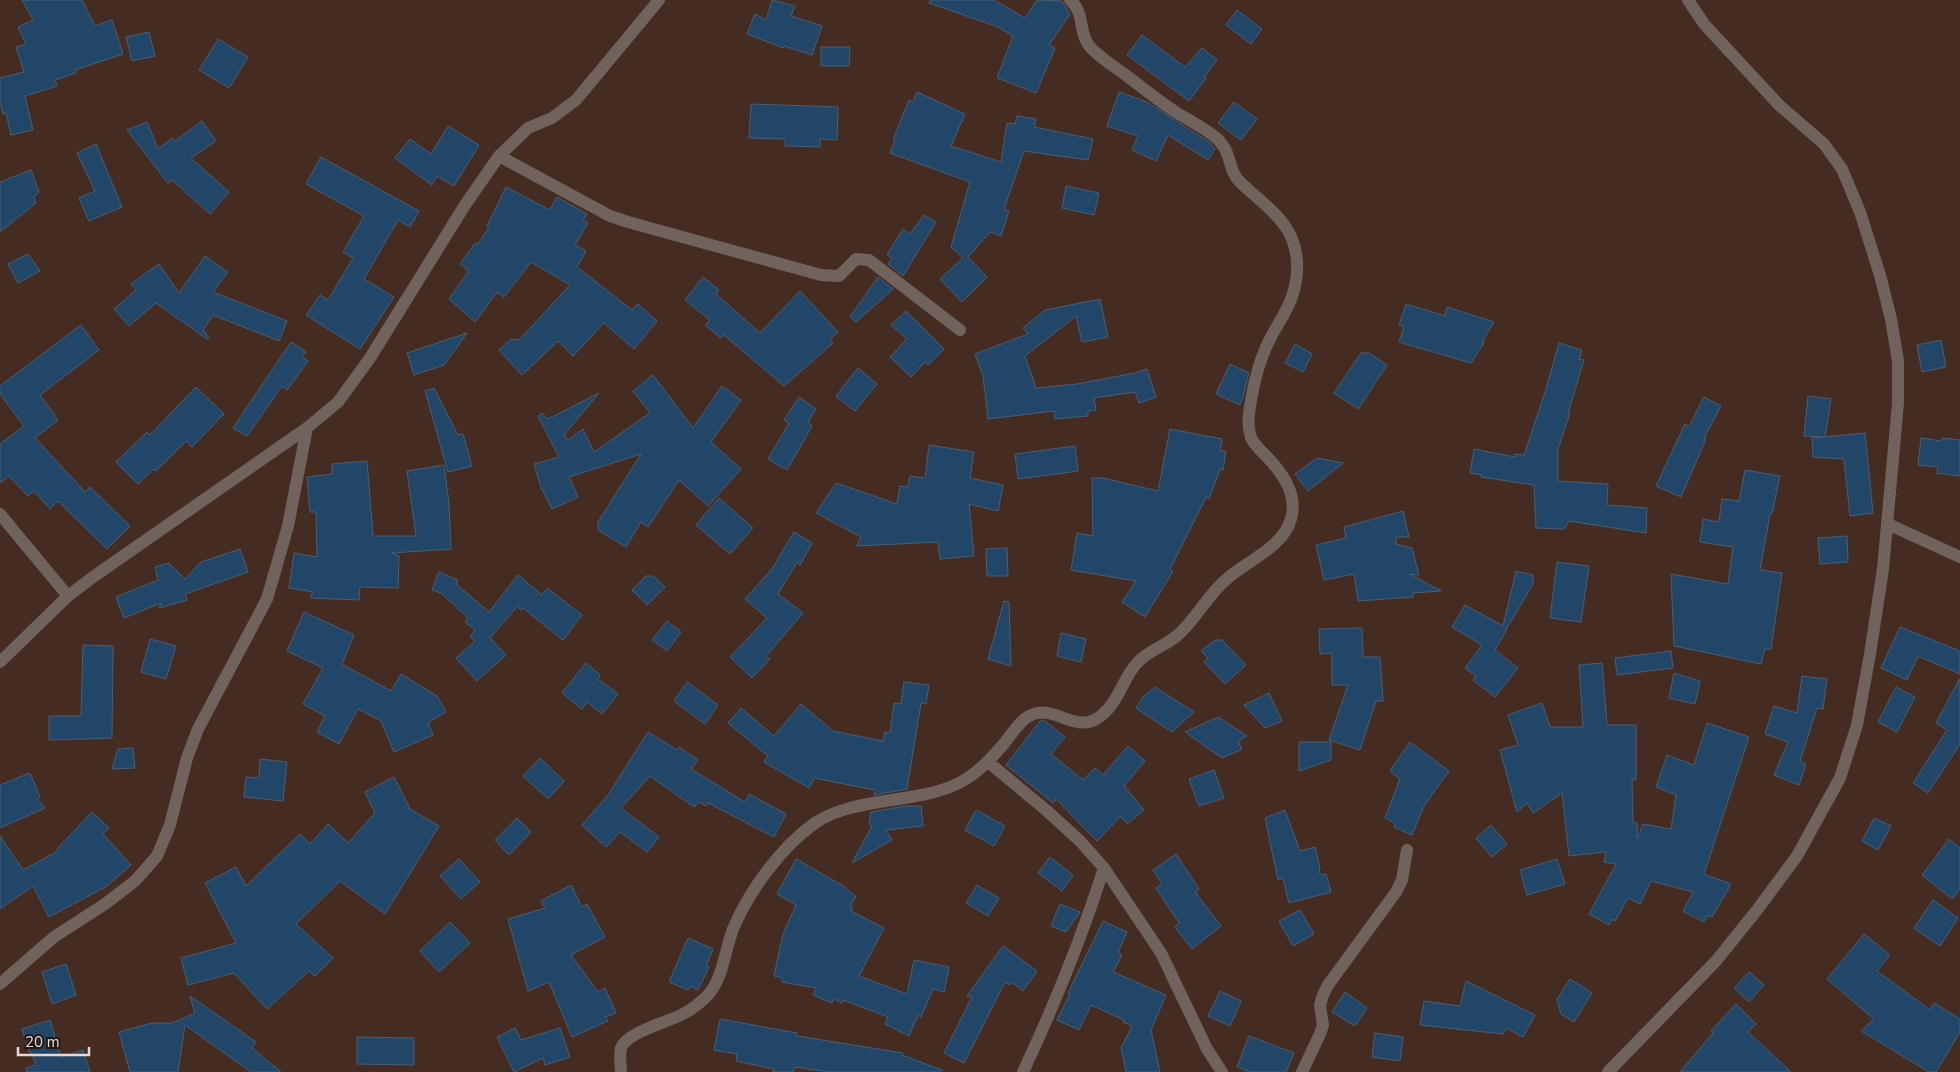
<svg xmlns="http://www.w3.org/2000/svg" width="1960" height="1072" viewBox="0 0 1960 1072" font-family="'Nunito Sans',sans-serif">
<rect width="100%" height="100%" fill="#452c22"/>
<path fill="#214668" stroke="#4a5f74" d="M22 0H82L95 26 112 20 123 54 75 70 76 73 55 80 57 86 25 96 33 130 11 135 6 113 3 114 0 102V78L24 72 16 47 26 44 18 27 33 20Z
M772 0 795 6 791 16 822 26 812 55 784 46 783 48 747 34 755 14 766 20Z
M930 0H994L1025 18 1037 0 1062 1 1070 14 1049 45 1055 48 1036 93 997 78 1013 36 998 27 929 3Z
M1237 10 1262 29 1251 44 1226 25Z
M149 32 155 56 132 61 126 37Z
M1142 35 1185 67 1202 48 1217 60 1204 77 1206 78 1189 101 1127 55Z
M218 39 248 57 229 88 199 70Z
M821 47H850L849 66H821Z
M917 92 965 114 951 146 1001 162 1007 123 1015 124 1017 116 1036 119 1034 127 1093 139 1088 160 1024 151 1004 209 1009 211 1001 236 990 232 968 257 987 277 962 302 940 279 963 258 951 247 970 182 890 153 895 141 893 140 909 100 913 102Z
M1119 92 1147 102 1209 142 1215 149 1208 160 1168 135 1156 161 1132 150 1138 136 1107 126Z
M1234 102 1257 119 1241 140 1218 123Z
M751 104 838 107 837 140 820 139V147L785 146V139L749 138Z
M202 121 216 141 191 158 229 192 210 214 172 180 168 183 127 130 147 122 158 149 173 138 175 141Z
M448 126 479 145 454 186 437 176 432 185 395 158 410 139 431 154Z
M96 144 122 207 89 221 79 198 95 191 77 153Z
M321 157 419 211 410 227 398 220 364 279 394 297 360 349 306 315 320 295 328 300 353 258 343 252 364 216 306 184Z
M31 170 39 192 34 197 36 203 0 232V182Z
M1066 186 1099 193 1094 215 1062 208Z
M506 187 550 210 557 197 587 214 583 220 588 223 575 245 586 251 577 267 632 310 638 304 657 321 634 349 604 323 573 356 558 341 522 375 499 350 511 339 519 340 570 285 531 262 504 297 497 292 475 322 449 299 469 271 460 264 475 243 478 244 489 227 487 226Z
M924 215 936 222 903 276 888 264 892 258 887 255 903 229 910 234Z
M28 254 40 271 18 283 8 264Z
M205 256 228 272 213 292 287 321 279 341 213 315 203 330 209 338 207 339 156 303 129 326 114 309 136 290 131 284 159 264 179 293Z
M703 277 719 290 716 294 760 333 800 291 838 332 830 339 833 343 784 386 724 335 721 338 705 325 710 320 685 300Z
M878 277 893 289 856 322 850 317Z
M1100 299 1108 337 1082 342 1076 316 1025 356 1036 388 1077 384 1135 373 1147 369 1156 397 1139 403 1135 392 1094 398 1096 410 1088 411V416L1055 419 1054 411 988 419 983 376 975 354 1028 334 1023 328 1045 310Z
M1406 304 1445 316 1447 307 1494 322 1482 342 1484 343 1471 363 1399 342 1404 327 1399 325Z
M906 311 944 349 928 365 925 362 911 377 890 357 907 339 891 325Z
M81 325 99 350 40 395 58 420 35 438 85 492 90 487 130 526 107 549 58 501 50 509 34 491 28 496 9 476 0 483V444L24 426 0 394V386Z
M467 333 444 365 414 375 407 353Z
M1941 340 1946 367 1922 372 1917 345Z
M291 342 306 352 302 357 308 361 287 390 282 386 247 436 233 428Z
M1559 343 1582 350 1579 359 1584 360 1568 413H1570L1558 449V481L1608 484 1607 505 1647 508 1646 533 1569 521 1564 529 1536 528 1534 485 1481 477 1482 475 1470 473 1474 449 1515 457V454L1524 455 1546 389Z
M1295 344 1312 354 1303 372 1285 363Z
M1361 353H1369L1387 365 1358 409 1334 393Z
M1230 364 1249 373 1243 397 1240 405 1216 394Z
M858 368 877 384 855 411 836 396Z
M653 375 693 428 722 386 741 400 711 442 741 469 708 506 679 480 648 527 641 522 626 547 598 530V522L641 454 569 477 578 497 552 509 541 487 534 464 559 457 538 416 542 413 548 419 599 393 564 435 568 440 583 429 594 452 650 413 633 391Z
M196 387 224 414 192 447 186 441 156 471 154 469 138 484 116 462 147 432 150 435Z
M434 388 458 435 463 434 472 466 448 472 425 391Z
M1808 396 1831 399 1825 437 1865 433 1873 513 1850 516 1844 459 1813 457 1812 438 1823 437 1804 436Z
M799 397 816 409 808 422 812 426 787 470 768 459 789 423 784 420Z
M1704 397 1721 406 1704 438 1706 439 1681 497 1656 486 1685 424 1689 427Z
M1170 429 1222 439 1220 451H1226L1223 470 1220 469 1209 499 1206 497 1170 569 1173 571 1145 617 1122 602 1136 581 1071 570 1077 533 1093 536 1092 478H1103L1158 491Z
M1921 438 1941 441 1942 438 1960 440V476L1937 473 1938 467 1918 465Z
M929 445 974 452 970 478 1003 485 998 511 969 504 974 556 940 559 938 542 857 546 861 537 816 513 836 483 897 504 900 486 908 487 910 476 925 478Z
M1075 446 1078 471 1018 479 1015 454Z
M1317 458 1343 463 1308 491 1295 474Z
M367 461 373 536H416L407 471 444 465 449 504 451 549 392 553 399 556 398 588 360 587 359 600 310 598 313 592 289 588 294 553 317 557 316 512H310L307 477 332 474V464Z
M1745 470 1780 476 1772 514H1770L1760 570 1782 573 1771 649H1765L1761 664 1674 646 1671 574 1728 584 1733 547 1700 542 1703 519 1719 522 1722 499 1739 501Z
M719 498 753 528 730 554 696 525Z
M1403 511 1409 537H1396V544L1412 548 1419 575 1410 574 1441 591 1413 593V597L1358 601 1354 574 1324 580 1316 545 1346 538 1344 527Z
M794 532 812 543 800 565 797 562 778 594 803 613 766 656 770 659 752 678 730 657 767 618 745 599 772 569Z
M1847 536 1848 562 1820 564 1818 538Z
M1007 548 1008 576H987L986 549Z
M240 549 248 572 185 594 187 600 159 608 161 603 124 618 116 597 158 580 155 567 169 563 185 579 201 562Z
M1557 562 1589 566 1581 622 1550 618Z
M1516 571 1533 575V584L1507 628 1505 627 1507 629 1495 650 1518 668 1495 697 1473 680 1476 676 1465 668 1482 645 1452 627 1465 605 1503 626Z
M439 572 458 580 456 584 489 612 518 575 542 595 547 588 582 615 563 640 523 608 521 610 517 607 490 638 506 655 477 681 456 658 475 641 470 637 475 630 465 622 468 618 441 593 432 590Z
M646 576H653L665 587 647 605 632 590Z
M1004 601 1009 602 1011 666 988 659Z
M304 612 354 635 342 664 391 691 401 674 437 696 446 712 428 723 433 735 394 752 381 721 358 709 339 744 317 732 325 716 303 704 323 668 287 651Z
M667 621 681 632 667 651 652 640Z
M1900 627 1960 651V674L1918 656 1907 680 1881 668Z
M1362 628 1363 657H1380L1383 701H1376L1360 750 1329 740 1348 685H1332V653L1320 654 1319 629Z
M1061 633 1086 639 1081 662 1057 656Z
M150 639 176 646 166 679 141 672Z
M1215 640H1222L1246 665 1225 684 1204 662 1208 658 1201 651Z
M83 645 113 646 112 738 49 740V716H81Z
M1671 651 1673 668 1617 675 1615 658Z
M586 663 600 675 598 679 618 694 602 714 587 702 582 709 562 693Z
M1602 663 1607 725H1636V780L1632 779 1633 822 1637 823V839L1643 824 1671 829 1676 795 1656 787 1667 755 1694 765 1707 723 1749 737 1704 874 1731 884 1712 917 1708 915 1704 922 1683 911 1693 892 1651 881 1640 904 1628 898 1615 921 1612 919 1609 925 1589 914 1616 864 1604 862 1606 852 1569 856 1562 793 1533 813 1527 803 1517 812 1500 750 1518 745 1508 715 1542 703 1550 727H1583L1579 665Z
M1674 673 1700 681 1695 704 1669 698Z
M1802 676 1827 679 1823 709 1817 708 1800 761 1806 764 1799 785 1774 775 1788 742 1765 734 1774 706 1797 713Z
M1960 678V744L1928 793 1913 783 1947 730 1936 723Z
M687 682 718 705 705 724 674 701Z
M904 682 929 685 926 704 921 703 907 789 874 795 875 790 814 778 809 788 764 762 768 756 728 723 741 708 774 736 801 704 833 731 883 741 885 732 890 733 894 703 901 704Z
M1155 687 1194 712 1172 732 1136 708 1143 697Z
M1896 687 1915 697 1897 732 1878 722Z
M1269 693 1282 721 1265 728 1244 705Z
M1218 717 1247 736 1238 741 1242 749 1222 758 1185 732Z
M1040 721H1045L1065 737 1051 754 1083 780 1095 768 1103 775 1128 746 1145 761 1124 786 1144 810 1127 824 1121 816 1097 841 1056 799 1053 803 1006 765Z
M648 732 677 750 679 747 698 760 691 769 745 802 749 794 786 814 774 837 708 803 706 806 699 802 694 807 650 776 621 808 659 837 647 852 620 832 606 847 582 825 608 795Z
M1299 742H1331V760L1299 771Z
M1410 742 1449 771 1424 806 1412 835 1394 827 1395 823 1385 818 1400 779 1390 771Z
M133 748 135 768 112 769 118 749Z
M540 758 564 781 548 799 523 776Z
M260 759 287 762 283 801 244 797 246 777 259 778Z
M1214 770 1224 798 1199 806 1189 779Z
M30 773 40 797 37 798 45 808 0 828V785Z
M394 777 410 809 439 826 385 914 340 881 296 924 333 958 315 976 309 971 267 1009 234 973 188 985 181 958 236 943 205 883 236 867 246 886 300 834 310 844 328 824 348 843 375 813 365 792Z
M905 806H921L923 826 886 830 892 840 852 863 872 826 869 824 871 812Z
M976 810 1005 826 994 846 965 830Z
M1285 810 1300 851 1315 847 1320 868 1319 873 1322 875 1326 874 1331 892 1289 903 1283 878 1278 880 1265 818Z
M92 812 109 828 103 834 131 865 107 886 49 917 33 886 0 909V836L23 870 58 851 57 849Z
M517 818 531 832 509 855 495 840Z
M1874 818 1891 826 1878 850 1862 841Z
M1491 825 1507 844 1492 857 1476 838Z
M1949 839 1960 848V889L1952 899 1922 875Z
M1176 854 1199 889 1195 892 1221 926 1192 949 1175 927 1179 923 1156 888 1162 884 1153 870Z
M1050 857 1073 875 1062 891 1038 873Z
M459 859 480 882 461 899 440 876Z
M796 859 845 887 856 897 850 905 853 907 851 911 884 928 859 976 907 994 914 960 949 967 944 992 933 989 921 1017 918 1015 909 1036 885 1024 888 1017 843 1000 842 1003 834 999 832 1003 813 995 816 988 782 982V978L774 976 783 934 796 905 777 894Z
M1557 859 1565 884 1527 895 1520 870Z
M571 885 582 907 587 904 605 937 571 955 598 992 605 988 616 1013 605 1017 608 1021 572 1037 549 982 528 991 508 919 545 908 541 901Z
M977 885 999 898 988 916 966 903Z
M1933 900 1958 918 1940 946 1914 928Z
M1060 904 1080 912 1066 932 1051 926Z
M1300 910 1314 934 1293 946 1279 921Z
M1103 921 1127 932 1118 953 1122 955 1113 972 1166 995 1151 1030 1160 1072H1126L1121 1048 1132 1026 1123 1022 1124 1020 1091 1005 1079 1030 1057 1020 1070 994 1068 993Z
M450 922 470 943 439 972 420 951Z
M1864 934 1890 955 1877 971 1930 1010 1934 1003 1960 1019V1032L1936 1072H1929L1861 1031 1874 1019 1827 979Z
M688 938 713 949 706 966 709 967 698 990 690 986 688 990 669 982Z
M1003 946 1037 971 1023 991 1012 982 1010 985 1005 982 964 1063 944 1053 972 997 967 996Z
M66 964 76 995 52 1004 42 972Z
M1749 972 1764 985 1749 1002 1734 988Z
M1570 979 1592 993 1574 1022 1561 1014 1557 999Z
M1466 981 1535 1015 1523 1037 1506 1028 1503 1034 1420 1025 1424 1001 1460 1006Z
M1220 991 1241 1001 1230 1026 1208 1016Z
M1345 992 1367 1008 1355 1026 1332 1012Z
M190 996 256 1042 252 1048 281 1072H251L185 1025 178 1072H130L119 1032 152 1023H172L195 1013Z
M1736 1004 1756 1024 1748 1032 1791 1072H1680L1713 1033 1711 1031Z
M720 1019 797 1033V1036L903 1053 902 1055 942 1070 941 1072H829L795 1067 793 1072H773L774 1069 736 1061 737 1054 714 1050Z
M50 1020 61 1057 83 1050 90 1072H27L26 1068 36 1065 31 1052H29L22 1029Z
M515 1028 521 1040 560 1028 570 1057 545 1065 543 1058 514 1072 497 1037Z
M1375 1033 1403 1037 1400 1061 1372 1057Z
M1249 1036 1294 1053 1286 1072H1250L1237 1067Z
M357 1037 414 1038V1065L357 1064Z"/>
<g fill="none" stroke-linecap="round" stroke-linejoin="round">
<path stroke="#70635d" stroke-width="12" d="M499 156 610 216 628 222 821 275 839 276 856 259 869 260 960 330
M0 514 68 596
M1888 524 1960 557
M0 662 68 596 93 577 307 428 338 402 370 358 465 205 499 156 528 128 552 118 576 100 659 0
M988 762 1046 810 1080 841 1104 868 1161 953 1207 1049 1222 1072
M0 984 54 937 105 904 135 881 157 856 170 825 187 758 198 729 267 599 288 526 307 428
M621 1072C621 1066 619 1054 621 1048 627 1032 668 1022 683 1014 693 1009 700 1003 708 995 723 978 725 950 733 929 749 891 781 847 815 823 855 796 918 804 959 783 975 775 990 760 1001 747 1011 736 1020 718 1034 714 1057 706 1078 736 1102 715 1119 701 1123 678 1137 663 1149 649 1170 645 1182 631 1199 614 1209 593 1229 577 1249 560 1283 547 1291 519 1298 495 1282 472 1266 456 1261 451 1254 444 1251 438 1249 431 1248 421 1249 414 1251 396 1257 369 1264 352 1276 322 1294 308 1297 273 1300 227 1271 211 1241 183 1226 169 1234 152 1214 136 1202 127 1187 119 1174 111 1156 99 1140 86 1123 73 1113 66 1101 58 1092 49 1077 34 1086 13 1070 0
M1023 1072C1054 1006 1082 937 1104 868
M1302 1072 1320 1034 1323 1025 1320 1005 1323 995 1328 985 1396 892 1402 880 1407 850
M1608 1072 1716 961 1757 910 1797 856 1840 778 1857 725 1870 654 1883 569 1898 403V361L1891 319 1880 275 1860 212 1842 169 1824 144 1779 105 1704 24 1688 0"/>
</g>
<path d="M18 1047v8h71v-8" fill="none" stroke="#e9d8d1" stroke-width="2.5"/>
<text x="25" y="1047" font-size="15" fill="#e9d8d1" stroke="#231813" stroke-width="4" paint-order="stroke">20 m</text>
</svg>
